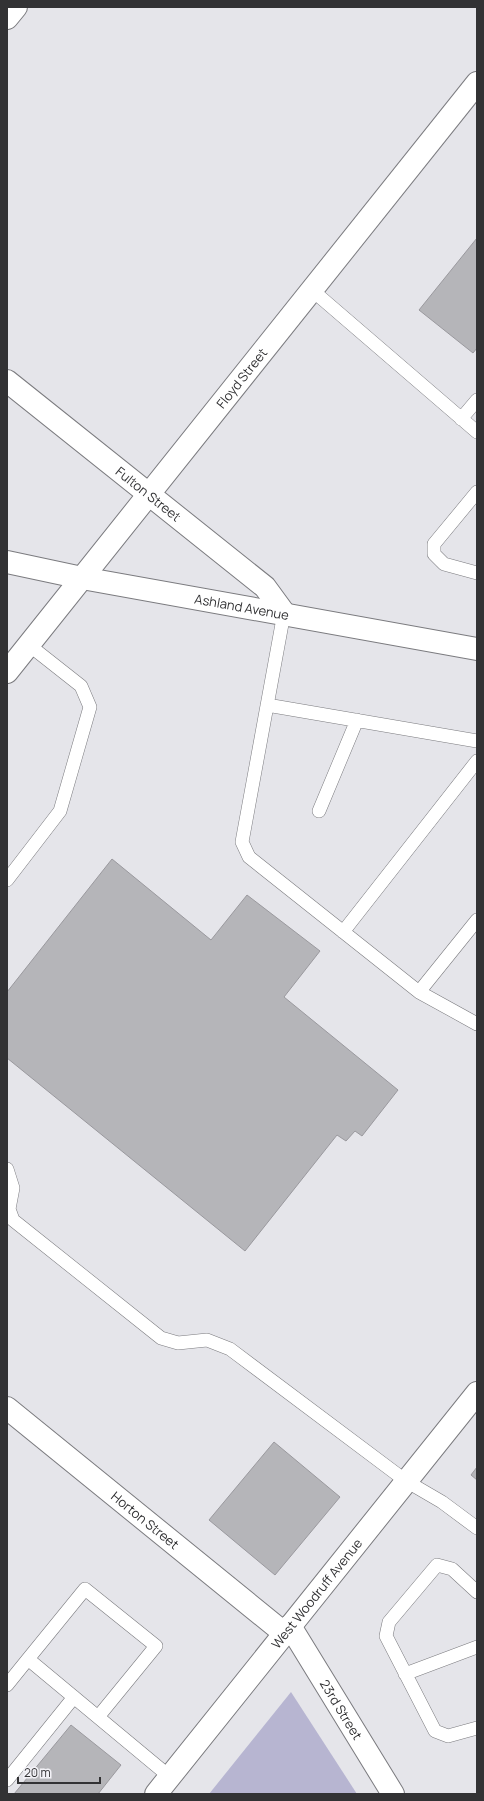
<svg xmlns="http://www.w3.org/2000/svg" width="484" height="1801" viewBox="0 0 484 1801" font-family="Manrope,sans-serif">
<rect width="100%" height="100%" fill="#e5e5ea"/>
<path fill="#b7b5d1" d="M291 1692 357 1794H209Z"/>
<path fill="#b5b5b9" stroke="#9a999e" d="M477 238V348L473 353 419 310Z
M112 859 211 940 247 895 320 951 284 997 398 1090 362 1136 355 1131 346 1141 337 1135 245 1251 7 1058V992Z
M274 1442 340 1497 275 1575 209 1520Z
M477 1467V1480L471 1475Z
M71 1725 121 1765 98 1794H14Z"/>
<g fill="none" stroke-linecap="round" stroke-linejoin="round">
<g stroke="#7b7b7f" stroke-width="14">
<path id="lane" d="M312 290 477 432
M461 419 477 400
M477 492 434 544V554L444 564 477 573
M284 613 242 842 249 857 419 992 477 920
M267 705 477 741
M319 811 357 720
M7 880 60 811 90 707 81 686 29 645
M343 932 477 761
M419 992 477 1024
M7 1169 13 1188 9 1209 13 1220 161 1338 178 1343 207 1340 230 1349 406 1481 442 1502 477 1528
M477 1592 452 1569 437 1565 389 1622 386 1636 435 1731 448 1736 477 1728
M405 1674 477 1647
M7 1685 28 1659
M98 1717 156 1646 85 1589 28 1659 170 1777
M7 1780 74 1697"/>
</g>
<g stroke="#7b7b7f" stroke-width="24">
<g id="street">
<path d="M7 18 16 7"/>
<path id="s1" d="M7 381 265 587 284 613"/>
<path id="s2" d="M7 672 477 83"/>
<path id="s3" d="M7 1408 284 1633"/>
<path id="s4" d="M290 1626 393 1794"/>
</g>
</g>
<g stroke="#7b7b7f" stroke-width="24">
<g id="secondary">
<path id="s5" d="M7 562 82 578 477 649"/>
<path id="s6" d="M156 1794 477 1393"/>
</g>
</g>
<use href="#lane" stroke="#fff" stroke-width="13"/>
<use href="#street" stroke="#fff" stroke-width="22"/>
<use href="#secondary" stroke="#fff" stroke-width="22"/>
</g>
<g text-anchor="middle" dominant-baseline="central" stroke-width="3" stroke-linejoin="round" paint-order="stroke">
<g font-size="13" fill="#323234" stroke="#f3f2f7">
<text stroke="none"><textPath href="#s2" startOffset="376">Floyd Street</textPath></text>
<text stroke="none"><textPath href="#s1" startOffset="181">Fulton Street</textPath></text>
<text stroke="none"><textPath href="#s5" startOffset="239">Ashland Avenue</textPath></text>
<text stroke="none"><textPath href="#s3" startOffset="178">Horton Street</textPath></text>
<text stroke="none"><textPath href="#s6" startOffset="257">West Woodruff Avenue</textPath></text>
<text stroke="none"><textPath href="#s4" startOffset="98">23rd Street</textPath></text>
</g>
</g>
<rect width="484" height="1801" fill="none" stroke="#323234" stroke-width="16"/>
<path d="M18 1777v6h82v-6" fill="none" stroke="#323234" stroke-width="2"/>
<text x="24" y="1777" font-size="12" fill="#323234" stroke="#f3f2f7" stroke-width="3" paint-order="stroke">20 m</text>
</svg>
